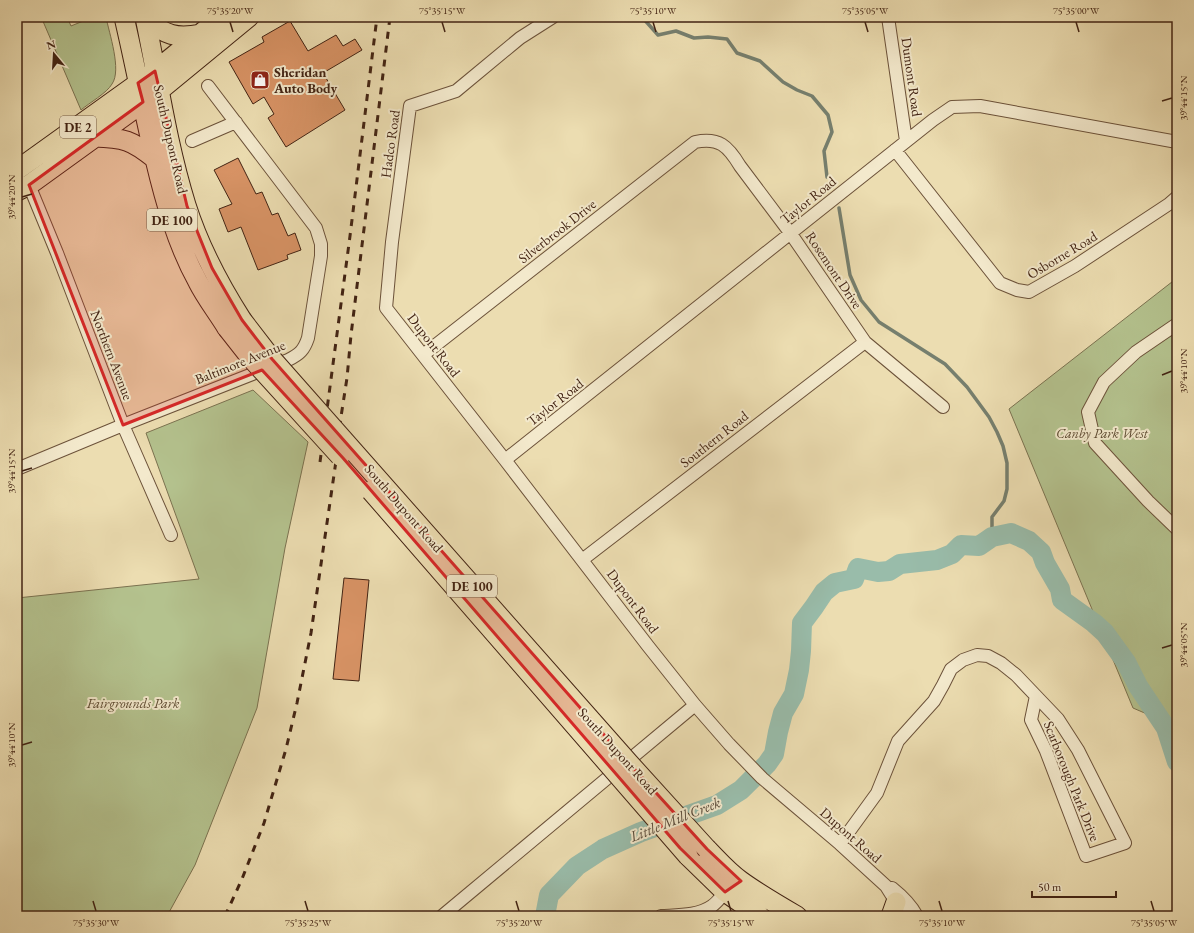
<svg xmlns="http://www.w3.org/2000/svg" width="1194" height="933" viewBox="0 0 1194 933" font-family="'EB Garamond',serif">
<rect width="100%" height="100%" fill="#ecddb1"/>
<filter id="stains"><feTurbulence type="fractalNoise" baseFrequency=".005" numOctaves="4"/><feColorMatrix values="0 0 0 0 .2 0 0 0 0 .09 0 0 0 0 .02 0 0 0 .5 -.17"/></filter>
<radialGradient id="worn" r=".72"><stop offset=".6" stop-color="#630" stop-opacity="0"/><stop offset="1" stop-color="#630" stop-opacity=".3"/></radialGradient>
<path fill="#b4c28e" stroke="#7b7250" d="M47 17H67L71 26 93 17H106C109 33 122 70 112 84 107 93 89 103 81 110L42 19Z
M1177 278V727L1133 708 1009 409Z
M253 390 308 442 285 548 257 708 195 865 167 916H17V598L199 579 146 433Z"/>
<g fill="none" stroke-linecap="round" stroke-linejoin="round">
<path stroke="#767f6e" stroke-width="3.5" d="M642 17 658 35 676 31 694 38 708 37 727 39 737 53 760 61 783 82 797 90 812 96 828 115 832 132 824 151 827 177
M839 208 850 275 861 300 879 322 945 364 967 387 989 417 997 432 1003 446 1007 463V489L1004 501 992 517V537"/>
<path stroke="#99bcaa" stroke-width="20" d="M545 916 549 895 577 866 603 849 641 832 717 805 741 790 767 764 774 754 778 732 783 713 794 694 799 670 801 651 802 623 814 607 824 592 835 583 854 579 858 568 878 572 889 571 900 564 937 560 952 554 961 545 979 546 992 537 1011 533 1029 541 1041 552 1045 563 1060 589 1062 600 1094 623 1105 633 1126 662 1138 686 1166 728 1177 762"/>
</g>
<path fill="#d89365" stroke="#422313" d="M290 21 308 51 336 35 343 46 355 39 362 50 323 73 345 110 286 147 268 118 274 114 264 97 253 104 229 62 264 42 262 37Z
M238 158 256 194 262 192 272 215 278 213 288 236 295 233 301 250 287 255 288 259 258 270 241 227 228 232 219 209 232 204 214 170Z
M344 578 369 580 359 681 333 679Z"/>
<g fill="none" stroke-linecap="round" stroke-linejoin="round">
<g stroke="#6c523a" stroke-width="14">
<path id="street" d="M553 17 520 38 456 91 410 106 392 242 386 308 505 460 648 646 695 705 729 744 762 778 840 844 886 886 896 902 902 916
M888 17 906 141
M192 141 236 122
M895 150 1000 283 1017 290 1029 292 1075 266 1169 204 1177 197
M29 185 57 253 123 425 171 535
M1177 324 1136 352 1104 382 1088 412 1095 443 1148 501 1177 529
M423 355 695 142C719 137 728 146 740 166L791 234 865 342 943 407
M505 460 933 120 952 107 980 106 1177 142
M17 469 123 425 288 360C300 354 304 350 308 338L321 256V244L316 228 208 86
M582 560 865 342
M840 844 877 793 898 741 934 701 943 685 951 669 963 660 977 655 988 656 1001 663 1016 675 1058 719 1078 750 1125 843 1086 856 1046 751 1031 720 1036 696
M892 888C902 896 911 905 917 916
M442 916 695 705
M661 916C678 915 698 916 712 906 719 901 723 893 730 889"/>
</g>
<g stroke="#422313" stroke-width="21">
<path id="primary" d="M124 17C135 64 144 112 155 159 165 201 177 244 198 282 206 298 218 313 227 328
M145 17C158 80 167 144 186 205 199 246 219 284 242 320
M146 19C165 35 176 39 201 34
M94 137C124 138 132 140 155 159
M17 170 155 71 221 17
M17 191 29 185 159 91 249 17
M707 849C718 860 728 872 741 881 759 894 778 905 797 916
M688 856 725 892 760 916
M891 916 896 902"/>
</g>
<use href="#street" stroke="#f3e9cc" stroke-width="12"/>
<use href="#primary" stroke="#ecddb1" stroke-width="19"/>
<path stroke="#422313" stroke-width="3" stroke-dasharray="7 7" stroke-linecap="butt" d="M320 462 350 236 377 17
M225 916 242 879 264 823 286 749 297 703 311 633 336 461 340 423 347 378 351 335 390 17"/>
<g stroke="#422313" stroke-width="21" stroke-linecap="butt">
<path id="primary-bridge" d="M242 320 272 359 629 763 707 849
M227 328 249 356 340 456
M371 491 688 856"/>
</g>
<use href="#primary-bridge" stroke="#ecddb1" stroke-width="19"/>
</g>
<path fill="#d62828" fill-opacity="0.2" stroke="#d62828" stroke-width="3" stroke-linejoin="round" d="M155 71 187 206 212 268 242 320 272 359 629 763 707 849 741 881 725 892 680 848 343 458 262 370 123 425 29 185 143 102 138 83Z"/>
<path fill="none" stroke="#422313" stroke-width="1.5" d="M230 22 233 32M442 22 445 32M653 22 656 32M865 22 868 32M1076 22 1079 32M1162 101 1172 98M22 197 32 194M1162 375 1172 371M22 471 32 468M1162 648 1172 645M22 745 32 742M93 901 96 911M305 901 308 911M516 901 519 911M728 901 731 911M939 901 942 911M1151 901 1154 911"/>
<defs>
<g id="shop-square" transform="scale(1)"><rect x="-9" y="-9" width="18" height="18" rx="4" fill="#8f2418" stroke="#f3e9cc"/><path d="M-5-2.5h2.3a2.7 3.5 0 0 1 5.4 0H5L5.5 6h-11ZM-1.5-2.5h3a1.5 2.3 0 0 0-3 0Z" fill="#fff"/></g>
</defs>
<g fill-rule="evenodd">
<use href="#shop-square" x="260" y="80"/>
</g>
<g text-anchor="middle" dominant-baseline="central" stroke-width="4" stroke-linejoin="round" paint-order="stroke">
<g fill="#f3e9cc" stroke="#775e4a" stroke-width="1">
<rect x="60" y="116" width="36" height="22" rx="3"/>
<rect x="147" y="209" width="50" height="22" rx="3"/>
<rect x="447" y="575" width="50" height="22" rx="3"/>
</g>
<g font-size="13" font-weight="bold" fill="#422313">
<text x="78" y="127">DE 2</text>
<text x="172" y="220">DE 100</text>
<text x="472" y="586">DE 100</text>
</g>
<g font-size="14" font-weight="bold" fill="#422313" stroke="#f3e9cc" text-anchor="start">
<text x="274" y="72">Sheridan<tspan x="274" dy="16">Auto Body</tspan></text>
</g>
<g font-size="14" fill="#422313" stroke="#f3e9cc">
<text transform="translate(912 77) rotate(82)">Dumont Road</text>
<text transform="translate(171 139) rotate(77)">South Dupont Road</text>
<text transform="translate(390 144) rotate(-82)">Hadco Road</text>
<text transform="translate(808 200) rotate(-39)">Taylor Road</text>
<text transform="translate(557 231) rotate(-38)">Silverbrook Drive</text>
<text transform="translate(1062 255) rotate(-31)">Osborne Road</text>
<text transform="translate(834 270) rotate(56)">Rosemont Drive</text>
<text transform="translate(434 345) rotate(52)">Dupont Road</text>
<text transform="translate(112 355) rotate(69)">Northern Avenue</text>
<text transform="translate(240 362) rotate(-22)">Baltimore Avenue</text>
<text transform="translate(555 402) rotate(-38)">Taylor Road</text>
<text transform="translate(714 439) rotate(-38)">Southern Road</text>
<text transform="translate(404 508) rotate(49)">South Dupont Road</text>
<text transform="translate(633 601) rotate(53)">Dupont Road</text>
<text transform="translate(618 751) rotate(48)">South Dupont Road</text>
<text transform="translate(1072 781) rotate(68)">Scarborough Park Drive</text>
<text transform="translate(851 835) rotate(41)">Dupont Road</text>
</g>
<g font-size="14" font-style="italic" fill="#5e4b32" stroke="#f3e9cc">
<text x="1102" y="433">Canby Park West</text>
<text x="133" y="703">Fairgrounds Park</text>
</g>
<g font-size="15" font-style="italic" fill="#584939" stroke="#f3e9cc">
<text transform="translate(675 819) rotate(-22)">Little Mill Creek</text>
</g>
</g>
<rect width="1194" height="933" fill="none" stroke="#ecddb1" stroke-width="44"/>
<g transform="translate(54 54) rotate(342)" stroke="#f3e9cc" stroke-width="3" paint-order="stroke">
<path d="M0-3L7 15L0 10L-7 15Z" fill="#422313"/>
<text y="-6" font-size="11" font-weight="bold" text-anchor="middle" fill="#422313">N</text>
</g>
<path d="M1032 891v6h84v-6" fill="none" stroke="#422313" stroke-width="2"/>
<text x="1038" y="891" font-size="12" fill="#422313" stroke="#f3e9cc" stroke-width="3" paint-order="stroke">50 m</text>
<rect x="22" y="22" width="1150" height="889" fill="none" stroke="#422313" stroke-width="1.5"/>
<g font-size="10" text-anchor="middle" fill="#422313">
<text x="230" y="14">75°35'20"W</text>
<text x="442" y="14">75°35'15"W</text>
<text x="653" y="14">75°35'10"W</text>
<text x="865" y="14">75°35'05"W</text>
<text x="1076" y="14">75°35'00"W</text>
<text transform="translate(1183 98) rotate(-90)" y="4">39°44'15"N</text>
<text transform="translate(11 197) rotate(-90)" y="4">39°44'20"N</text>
<text transform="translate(1183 371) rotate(-90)" y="4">39°44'10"N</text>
<text transform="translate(11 471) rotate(-90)" y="4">39°44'15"N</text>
<text transform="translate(1183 645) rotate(-90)" y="4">39°44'05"N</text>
<text transform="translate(11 745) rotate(-90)" y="4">39°44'10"N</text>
<text x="96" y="926">75°35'30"W</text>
<text x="308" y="926">75°35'25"W</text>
<text x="519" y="926">75°35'20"W</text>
<text x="731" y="926">75°35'15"W</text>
<text x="942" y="926">75°35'10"W</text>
<text x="1154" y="926">75°35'05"W</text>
</g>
<rect width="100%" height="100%" filter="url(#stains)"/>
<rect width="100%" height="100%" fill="url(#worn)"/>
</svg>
